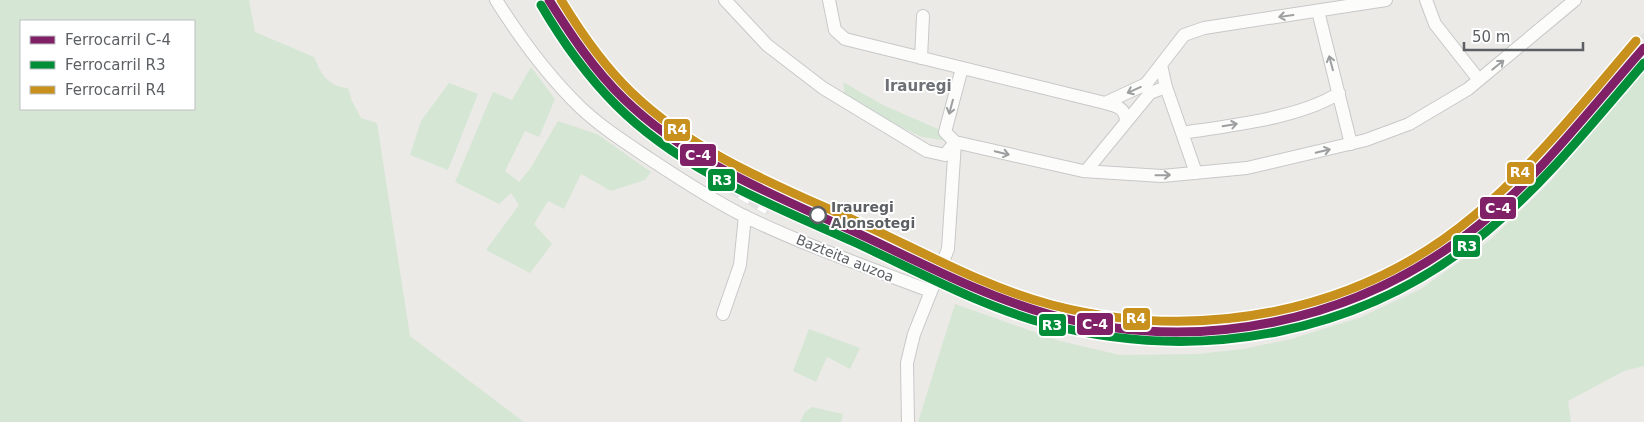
<svg xmlns="http://www.w3.org/2000/svg" width="1644" height="422" viewBox="0 0 1644 422" font-family="'DejaVu Sans',sans-serif">
<rect width="100%" height="100%" fill="#ebeae6"/>
<path fill="#d5e6d4" fill-rule="evenodd" d="M0 0H249L255 32 314 57C322 75 327 86 348 88L352 101 361 118 377 123 410 336 524 422H0ZM21 21H194V109H21Z
M1644 62V366L1624 371 1568 401 1571 422H918L955 304 1060 341 1120 355 1197 354 1243 349 1291 339 1359 318 1421 289 1490 240 1550 182Z
M531 67 555 99 539 137 525 131 505 171 519 182 530 169 558 121 597 134 651 172 645 180 611 191 581 174 564 209 548 201 534 224 552 244 530 273 486 250 519 205 511 193 499 204 455 182 493 92 512 100Z
M843 82 883 105 945 132 955 142 922 137 884 119 845 96Z
M449 83 478 94 448 170 410 155 421 121Z
M809 329 860 348 850 369 827 357 816 382 793 371Z
M812 407 843 414 841 422H800L805 412Z"/>
<g fill="none" stroke-linecap="round" stroke-linejoin="round">
<g stroke="#c8c8c8" stroke-width="14">
<path id="street" d="M496 0C520 38 547 75 580 107 601 127 626 143 650 159 680 179 711 199 744 216 804 245 867 267 930 291
M725 0 767 45 823 88 927 151 945 155 955 142
M829 0 835 30 845 39 1105 103 1146 84 1184 35 1204 28 1386 0
M1426 0 1435 24 1479 80
M1318 11 1351 144
M921 58 923 16
M1161 65 1166 87 1196 173
M1105 103C1117 106 1126 108 1126 122
M1182 133C1227 126 1301 118 1339 93
M955 142 1083 171 1162 176 1247 168 1366 140 1409 124 1468 89 1575 0
M955 142 945 132 962 68
M1086 171 1150 93 1166 87
M723 314 740 265 745 216
M908 422 907 363 914 334 948 249 955 142"/>
</g>
<use href="#street" stroke="#fcfcfb" stroke-width="12"/>
<g stroke="#e2e2e2" stroke-width="5.5">
<path id="rail" d="M537 0C586 98 673 160 766 212
M559 0C599 70 656 124 727 163 779 190 833 212 886 237 945 264 1004 294 1067 310 1203 346 1351 314 1462 228 1531 174 1587 101 1644 36"/>
</g>
<use href="#rail" stroke="#fff" stroke-width="4" stroke-dasharray="11" stroke-linecap="butt"/>
<g stroke="#fff" stroke-width="12">
<path id="rail-1" d="M549 0C571 35 594 70 624 99 689 162 774 195 855 232 918 261 980 295 1048 314 1197 356 1358 323 1479 225 1541 174 1591 108 1644 48"/>
</g>
<g stroke="#fff" stroke-width="12">
<path id="rail-2" d="M541 5C562 41 586 75 616 105 682 171 770 204 854 242 917 271 980 306 1047 324 1201 364 1364 335 1487 231 1546 182 1594 121 1644 63"/>
</g>
<g stroke="#fff" stroke-width="12">
<path id="rail-3" d="M561 0C581 33 603 65 631 92 695 154 778 186 858 222 921 251 984 287 1052 305 1199 343 1358 314 1475 215 1535 164 1585 101 1636 41"/>
</g>
<use href="#rail-1" stroke="#802168" stroke-width="9"/>
<use href="#rail-2" stroke="#028d38" stroke-width="9"/>
<use href="#rail-3" stroke="#c8911e" stroke-width="9"/>
</g>
<defs><path id="oneway-shaft" d="M-6 0H5M1.5-3L5.5 0L1.5 3" fill="none" stroke-width="1.6" stroke-linecap="round" stroke-linejoin="round" transform="scale(1.25)"/></defs>
<g stroke="#9c9ea0">
<use href="#oneway-shaft" transform="translate(1286 16) rotate(172)"/>
<use href="#oneway-shaft" transform="translate(1331 63) rotate(-105)"/>
<use href="#oneway-shaft" transform="translate(1498 65) rotate(-39)"/>
<use href="#oneway-shaft" transform="translate(1134 90) rotate(156)"/>
<use href="#oneway-shaft" transform="translate(951 107) rotate(105)"/>
<use href="#oneway-shaft" transform="translate(1230 125) rotate(-9)"/>
<use href="#oneway-shaft" transform="translate(1323 151) rotate(-13)"/>
<use href="#oneway-shaft" transform="translate(1002 153) rotate(13)"/>
<use href="#oneway-shaft" transform="translate(1163 175) rotate(-1)"/>
</g>
<circle fill="#fff" stroke="#5c5f63" stroke-width="2.5" cx="818" cy="215" r="8"/>
<g text-anchor="middle" dominant-baseline="central" stroke-width="4" stroke-linejoin="round" paint-order="stroke">
<g font-size="14" font-weight="bold" fill="#5c5f63" stroke="#fff" text-anchor="start">
<text x="831" y="207">Irauregi<tspan x="831" dy="16">Alonsotegi</tspan></text>
</g>
<g font-size="14" fill="#5c5f63" stroke="#fff">
<text transform="translate(845 258) rotate(22)">Bazteita auzoa</text>
</g>
<g font-size="15" font-weight="bold" fill="#6d7075" stroke="#fff">
<text x="918" y="86">Irauregi</text>
</g>
</g>
<g stroke="#fff" stroke-width="2">
<rect x="663" y="118" width="28" height="24" rx="5" fill="#c8911e"/>
<rect x="679" y="143" width="38" height="24" rx="5" fill="#802168"/>
<rect x="1506" y="161" width="29" height="24" rx="5" fill="#c8911e"/>
<rect x="707" y="168" width="29" height="24" rx="5" fill="#028d38"/>
<rect x="1479" y="196" width="38" height="24" rx="5" fill="#802168"/>
<rect x="1452" y="234" width="29" height="24" rx="5" fill="#028d38"/>
<rect x="1122" y="307" width="29" height="24" rx="5" fill="#c8911e"/>
<rect x="1076" y="312" width="38" height="24" rx="5" fill="#802168"/>
<rect x="1038" y="313" width="29" height="24" rx="5" fill="#028d38"/>
</g>
<g font-size="14" text-anchor="middle" font-weight="bold" fill="#fff">
<text x="677" y="134">R4</text>
<text x="698" y="160">C-4</text>
<text x="1520" y="177">R4</text>
<text x="722" y="185">R3</text>
<text x="1498" y="213">C-4</text>
<text x="1467" y="251">R3</text>
<text x="1136" y="323">R4</text>
<text x="1095" y="329">C-4</text>
<text x="1052" y="330">R3</text>
</g>
<rect x="20" y="20" width="175" height="90" fill="#ffffff" stroke="#bebfc1"/>
<rect x="30" y="36" width="25" height="8" fill="#802168" stroke="#bebfc1"/>
<text x="65" y="45" font-size="15" fill="#5c5f63">Ferrocarril C-4</text>
<rect x="30" y="61" width="25" height="8" fill="#028d38" stroke="#bebfc1"/>
<text x="65" y="70" font-size="15" fill="#5c5f63">Ferrocarril R3</text>
<rect x="30" y="86" width="25" height="8" fill="#c8911e" stroke="#bebfc1"/>
<text x="65" y="95" font-size="15" fill="#5c5f63">Ferrocarril R4</text>
<path d="M1464 42v8h119v-8" fill="none" stroke="#5c5f63" stroke-width="2.5"/>
<text x="1472" y="42" font-size="15" fill="#5c5f63" stroke="#ffffff" stroke-width="4" paint-order="stroke">50 m</text>
</svg>
